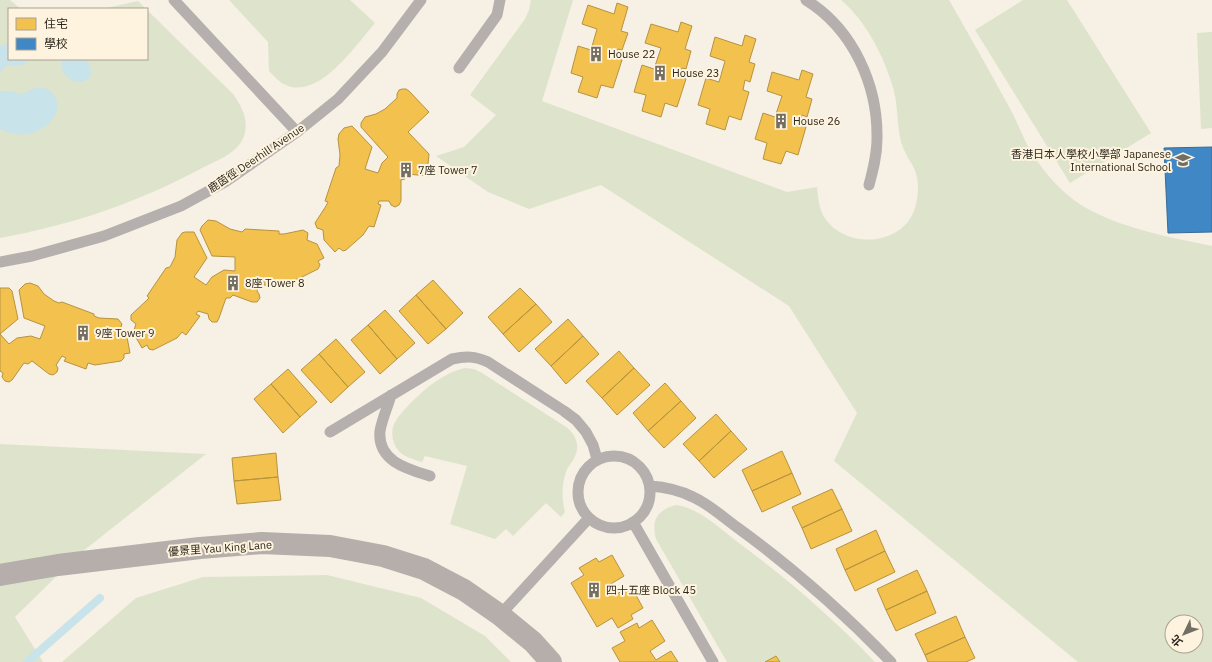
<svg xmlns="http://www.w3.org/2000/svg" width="1212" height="662" viewBox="0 0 1212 662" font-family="'IBM Plex Sans','Noto Sans TC',sans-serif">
<rect width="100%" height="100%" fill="#f6f0e5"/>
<path fill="#dee3cc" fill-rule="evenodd" d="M0 0H10L21 9H9V59H147V10L233 94C242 107 249 120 244 136 238 153 218 160 204 167 137 203 75 224 0 238Z
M229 0H350L375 23C356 45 319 100 286 85 280 83 274 76 269 71L268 42Z
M531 0H573L542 101 787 192 817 187C818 198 819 208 824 217 844 249 900 247 914 211 919 196 920 180 913 166 908 158 904 151 901 142 897 125 898 107 894 91 885 58 867 22 841 0H949C969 35 989 70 1008 105 1016 119 1021 133 1028 146 1041 170 1064 196 1088 209 1127 230 1170 237 1212 246V662H1078L834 461 857 413 789 306 601 185 529 209 488 192 436 156 464 147 496 115 470 95 525 19 529 10ZM1172 622H1196V646H1172Z
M1023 0H1067L1151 133 1070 183 975 30Z
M138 1 146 9H103Z
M1212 32V128L1201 129 1197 33Z
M465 368 474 369 482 373 563 425C574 432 581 443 575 456 573 462 568 466 566 472 561 486 562 499 565 512L561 517 546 503 513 536 506 529 495 539 450 524 467 466 425 456 422 462C416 460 408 458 402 454 393 447 390 434 394 424 400 412 423 390 435 382 444 376 454 370 465 368Z
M0 444 206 454 78 555 15 617 43 662H0Z
M676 505C698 508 717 526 735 540 785 577 832 617 875 662H727L656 539C651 520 657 510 676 505Z
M327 575 421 598 485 636 511 662H62L136 598 203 577Z"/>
<path fill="#c8e3ea" d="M9 43V59H29C23 68 16 65 6 66L0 73V46Z
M62 59H86C107 88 57 91 62 59Z
M42 87C81 102 39 151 0 129V91H12L19 94 27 92 34 88Z"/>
<path fill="#f2c14e" stroke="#b79340" d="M617 3 628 7 621 31 628 33 622 50 618 49 615 58 622 60 613 88 601 85 597 98 578 92 583 77 571 73 578 46 591 50 597 29 582 24 588 5 614 14Z
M681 22 692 26 685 49 691 51 686 69 682 68 679 76 686 79 677 107 665 103 661 117 642 111 646 95 634 92 642 65 654 69 661 48 645 43 651 24 678 32Z
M745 35 756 39 749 62 755 64 750 82 745 80 743 90 749 92 741 120 729 116 725 130 706 124 710 109 698 105 706 78 719 82 725 61 710 56 715 37 742 46Z
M802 70 813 74 806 97 812 99 807 117 802 115 799 124 806 127 798 155 786 151 781 164 763 159 767 143 755 139 763 113 775 117 782 96 767 91 772 72 799 80Z
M402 89H406L409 91 429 112 408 132 429 154 428 164 432 166 434 171 432 174 428 176 407 174 405 179 401 180V201L399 205 395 207 391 205 389 201H379L378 204 381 205 374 227 369 226 363 235 346 250 343 251 339 248 335 252 324 240 323 230 317 228 315 223 326 206 328 202 325 201 336 168 339 166 340 155 338 139 339 134 344 128 352 126 372 147 365 169 378 173 382 163 388 157 361 127V123L365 117 376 114 385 109 397 98V94L399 90Z
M208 220 216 221 230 229 242 232 245 229 279 231V234H284L303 230 308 233 307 240 317 244 324 258 318 261 320 265 318 269 298 279 287 281V286L264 285V281H260L257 291 259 294 260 298 257 302H252L233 295 230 298H226L219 318 217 322H212L209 319 208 314 198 311 196 314 200 316 186 335 182 332 177 338 153 350 149 349 147 345 142 348 134 334V330L136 324 131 320V315L146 301 149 298 147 296 166 268 170 267 175 257 177 240 182 233 185 232H194L207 258 194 277 206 285 212 277 224 270 235 271V257L212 256 200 230 202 226Z
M433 280 463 313 446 329 416 295Z
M30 283 38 286 44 294 54 301 59 303 62 302 94 314V316L99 318 118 319 122 324 120 330 123 332 127 337 130 353 124 354V358L121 361 95 365 88 363 86 369 64 361 66 358 62 356 56 365 58 368 57 372 53 375 49 374 32 361 28 364 24 363 12 380 9 382 5 381 2 377 3 373 0 371V334L9 344 17 338 31 336 40 339 45 326 24 318 19 290 25 284Z
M0 288H9L12 291 18 319 0 334Z
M520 288 536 304 503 334 488 317Z
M416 295 446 329 428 344 399 311Z
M536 304 552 322 519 352 503 334Z
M385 310 415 343 397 359 368 325Z
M568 319 583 336 551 366 535 349Z
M368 325 397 359 380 374 351 340Z
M583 336 599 354 566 384 551 366Z
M336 339 365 372 348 387 319 354Z
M619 351 634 368 602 398 586 381Z
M319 354 348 387 331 403 301 370Z
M634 368 650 385 617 415 602 398Z
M288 369 317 402 300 417 271 384Z
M665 383 681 401 648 431 633 413Z
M271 384 300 417 283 433 254 399Z
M681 401 696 418 664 448 648 431Z
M716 414 731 431 699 461 683 444Z
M731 431 747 449 714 478 699 461Z
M782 451 792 473 752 491 742 470Z
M276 453 278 477 234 481 232 458Z
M792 473 801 494 762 512 752 491Z
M278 477 281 500 237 504 234 481Z
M832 489 842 509 802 528 792 507Z
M842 509 852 531 811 549 802 528Z
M876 530 885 551 845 570 836 549Z
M885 551 895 572 855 591 845 570Z
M612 555 624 576 609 585 615 595 631 586 643 608 631 615 633 619 618 628 612 618 597 627 571 583 584 575 579 568 596 558 599 562Z
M917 570 927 591 886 610 877 589Z
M927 591 936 613 896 631 886 610Z
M956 616 965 637 925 655 915 634Z
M652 620 665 641 650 651 656 660 671 651 678 662H620L612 648 625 641 620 632 637 623 639 628Z
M965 637 975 658 966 662H928L925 655Z
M776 656 780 662H765Z"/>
<path fill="#3f88c5" stroke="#3a6b93" d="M1212 147V232L1168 233 1164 148Z"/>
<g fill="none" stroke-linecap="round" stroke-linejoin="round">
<path stroke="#c8e3ea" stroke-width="8" d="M27 662 100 598"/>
<path stroke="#b5afae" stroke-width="11" d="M174 0 297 132
M806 0C853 29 878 85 877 139 877 155 873 170 869 185
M459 68 497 15 500 0
M0 262 32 256 104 236 181 206 225 182 297 132 338 99 382 52 421 0
M391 395C388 406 382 419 380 431 377 461 407 469 430 476
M330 432 452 359C466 356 475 356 488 362L564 411 576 420 586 432 593 445 597 459
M578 492a36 36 0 1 1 72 0a36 36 0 1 1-72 0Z
M650 486C665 487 679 490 693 497 709 504 724 518 738 528 793 568 844 613 891 662
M633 522 713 662
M500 615 589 518"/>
<path stroke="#b5aeab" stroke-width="22" d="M0 575 58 565 200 548 262 543 330 546 383 556 424 569 464 590 500 615 533 642 551 662"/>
</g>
<defs>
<g id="building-bare" transform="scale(1.2)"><path d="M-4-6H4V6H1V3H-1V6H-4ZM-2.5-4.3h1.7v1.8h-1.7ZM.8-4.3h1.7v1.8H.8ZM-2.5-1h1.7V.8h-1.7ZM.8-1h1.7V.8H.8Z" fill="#736e64" stroke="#fdf3de" stroke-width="2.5" paint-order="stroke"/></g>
<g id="school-bare" transform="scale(1.2)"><path d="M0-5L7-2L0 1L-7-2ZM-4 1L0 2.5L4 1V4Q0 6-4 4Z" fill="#736e64" stroke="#fdf3de" stroke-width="2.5" paint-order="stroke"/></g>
</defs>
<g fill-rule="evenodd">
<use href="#building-bare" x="596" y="54"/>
<use href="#building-bare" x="660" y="73"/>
<use href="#building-bare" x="781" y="121"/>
<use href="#school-bare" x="1183" y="160"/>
<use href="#building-bare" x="406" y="170"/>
<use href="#building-bare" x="233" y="283"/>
<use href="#building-bare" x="83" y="333"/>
<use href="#building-bare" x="594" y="590"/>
</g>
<g text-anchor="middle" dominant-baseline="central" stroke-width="4" stroke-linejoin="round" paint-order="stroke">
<g font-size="11" fill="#2d281e" stroke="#fdf3de" text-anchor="start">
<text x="608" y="54">House 22</text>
<text x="672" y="73">House 23</text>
<text x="793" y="121">House 26</text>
<text x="1171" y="154" text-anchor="end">香港日本人學校小學部 Japanese<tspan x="1171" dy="13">International School</tspan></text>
<text x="418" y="170">7座 Tower 7</text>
<text x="245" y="283">8座 Tower 8</text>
<text x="95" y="333">9座 Tower 9</text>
<text x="606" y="590">四十五座 Block 45</text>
</g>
<g font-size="11" fill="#2d281e" stroke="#fdf3de">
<text transform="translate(256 158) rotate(-34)">鹿茵徑 Deerhill Avenue</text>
<text transform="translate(220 548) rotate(-4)">優景里 Yau King Lane</text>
</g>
</g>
<rect x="8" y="8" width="140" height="52" fill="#fdf3de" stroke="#aaa291"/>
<rect x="16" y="18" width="20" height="12" fill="#f2c14e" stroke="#aaa291"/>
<text x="44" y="28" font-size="12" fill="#2d281e">住宅</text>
<rect x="16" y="38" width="20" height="12" fill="#3f88c5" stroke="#aaa291"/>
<text x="44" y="48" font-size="12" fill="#2d281e">學校</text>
<g transform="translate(1184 634) rotate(227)"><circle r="19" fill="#fdf3de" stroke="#aaa291"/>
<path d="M0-3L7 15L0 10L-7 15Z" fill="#736e64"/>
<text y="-6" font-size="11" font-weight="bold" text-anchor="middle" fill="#2d281e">北</text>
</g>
</svg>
